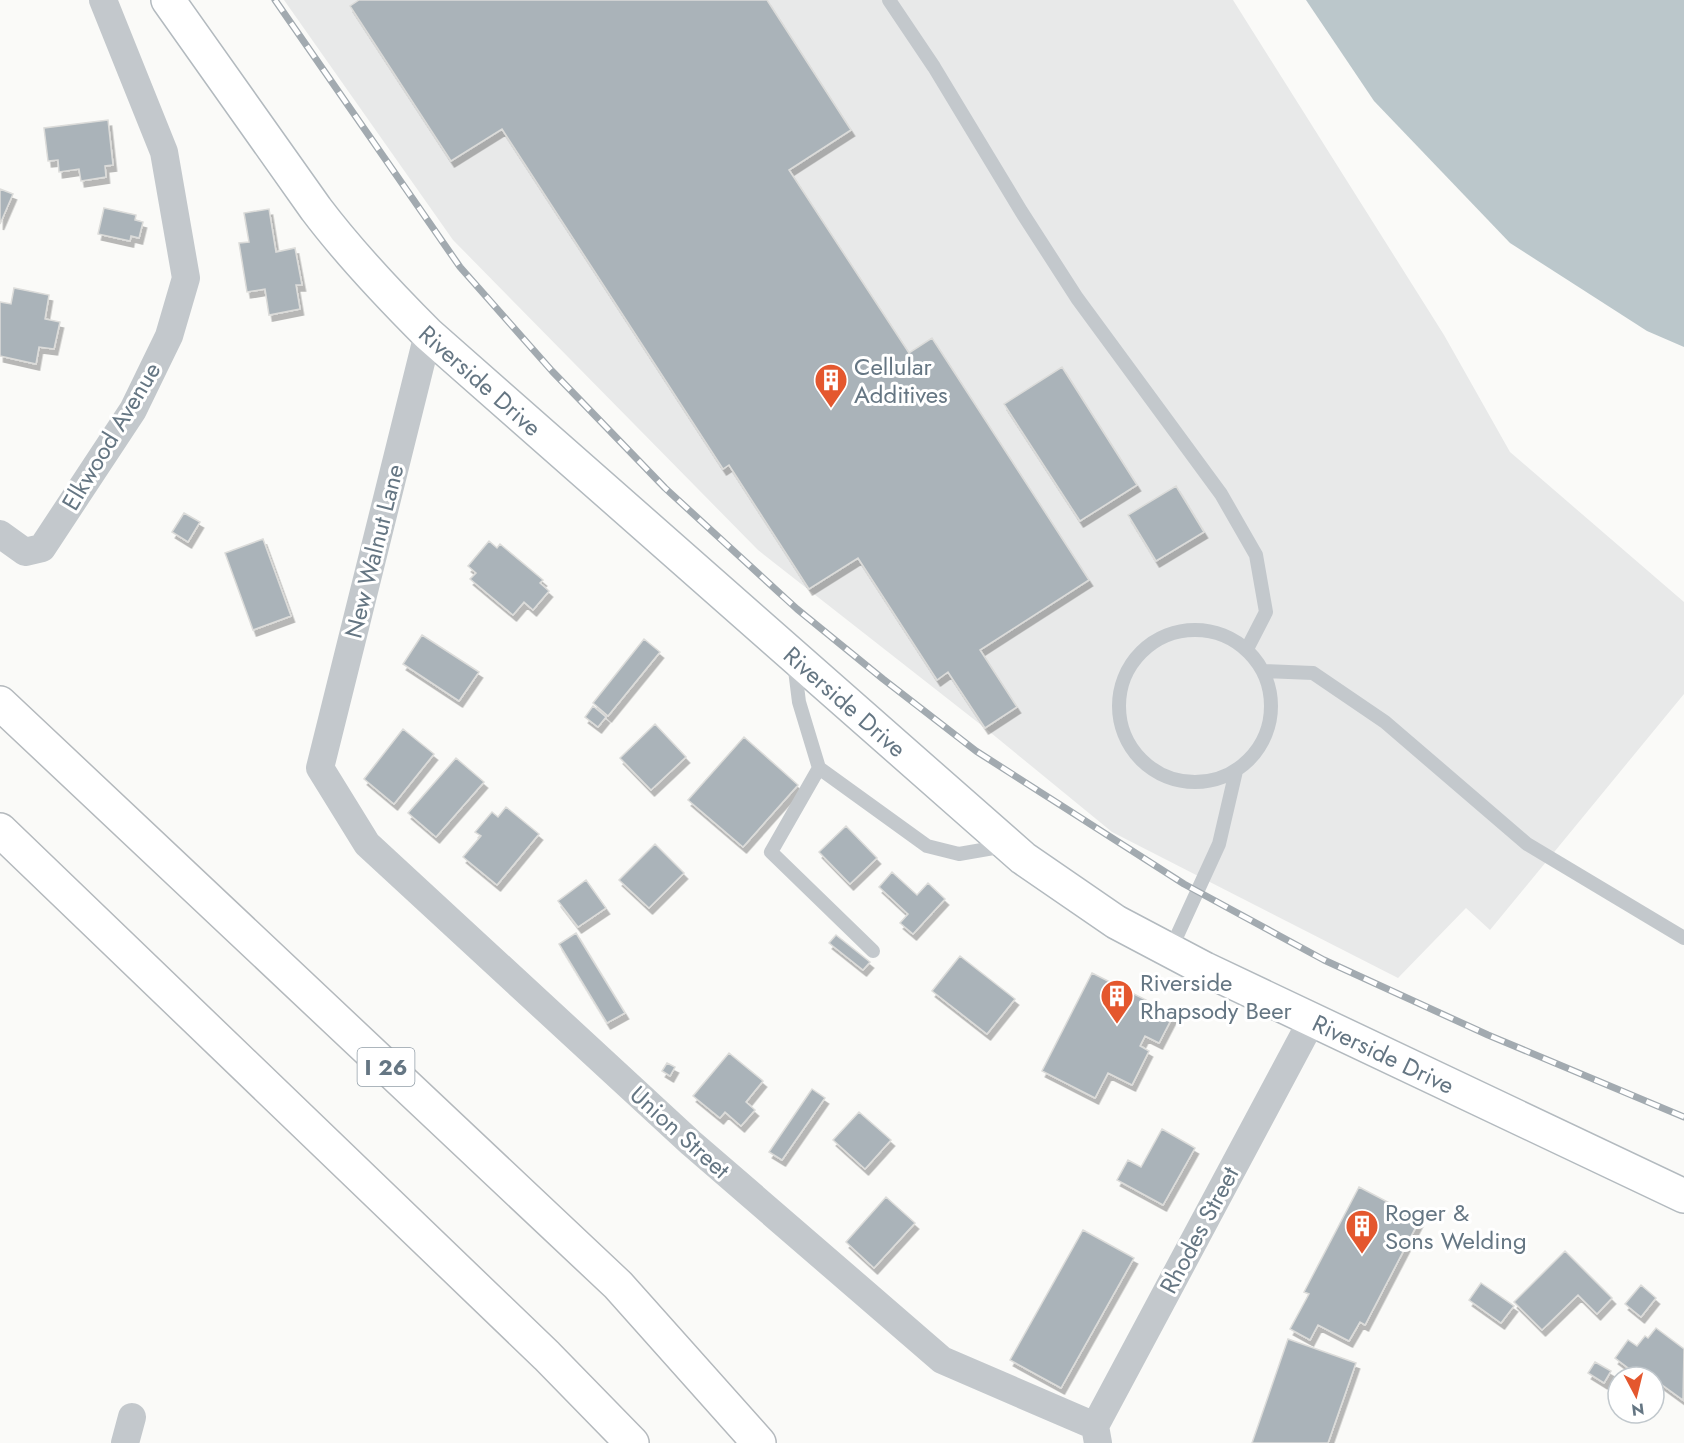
<svg xmlns="http://www.w3.org/2000/svg" width="1684" height="1443" viewBox="0 0 1684 1443" font-family="Jost,sans-serif">
<defs>
<filter id="shadow"><feDropShadow dx="3.5" dy="6" stdDeviation="0" flood-color="#0004"/></filter>
</defs>
<rect width="100%" height="100%" fill="#fafaf8"/>
<path fill="#e8e9e9" d="M284 0H1233L1444 335 1510 452 1684 602V694L1490 930 1466 908 1398 978 1112 832 985 728 758 550 453 240Z"/>
<path fill="#bbc7cb" d="M1306 0H1684V347L1647 331 1510 243 1374 101Z"/>
<path fill="#aab3b9" stroke="#dcdcda" stroke-width="1.5" filter="url(#shadow)" d="M359 0H767L851 130 789 170 909 353 932 338 1089 580 980 650 1017 707 985 728 948 672 937 680 858 558 809 589 729 465 723 469 502 129 451 161 350 6Z
M108 120 113 165 105 166 106 177 81 181 79 169 59 172 58 160 48 161 44 128Z
M0 189 13 194 0 224Z
M104 208 136 215 135 220 143 222 139 238 131 236 130 241 98 234Z
M269 209 276 252 295 248 302 285H296L300 309 269 315 265 289 247 292 239 243 249 242 244 213Z
M14 288 49 295 45 319 60 322 54 349 39 347 36 364 0 356V302L11 304Z
M1062 367 1137 485 1080 521 1004 404Z
M1176 486 1204 532 1156 561 1128 515Z
M184 513 200 522 188 542 172 532Z
M263 539 291 616 253 630 225 553Z
M489 541 497 548 500 544 543 580 540 583 549 591 533 610 524 602 513 615 470 579 476 573 468 566Z
M422 635 479 672 459 701 403 664Z
M644 639 660 652 608 716 593 703Z
M593 706 606 717 598 727 585 717Z
M655 724 686 757 651 790 620 758Z
M403 729 434 754 394 804 364 779Z
M744 737 798 785 743 847 688 800Z
M456 758 484 782 436 837 408 813Z
M506 807 539 834 497 885 463 857 481 836 475 832 492 812 498 817Z
M846 826 877 858 850 884 819 852Z
M655 844 684 873 649 908 619 880Z
M892 872 917 895 928 883 945 899 913 934 900 923 908 914 879 887Z
M586 880 606 908 578 927 558 901Z
M576 933 625 1013 607 1023 559 944Z
M836 935 870 962 863 970 829 943Z
M960 956 1015 999 987 1034 932 991Z
M1092 973 1174 1014 1159 1043 1145 1036 1140 1046 1149 1051 1132 1085 1108 1073 1095 1098 1042 1071Z
M729 1053 763 1081 746 1102 755 1110 741 1126 725 1112 720 1118 693 1096Z
M667 1063 675 1067 670 1076 662 1071Z
M812 1089 825 1098 782 1160 769 1152Z
M859 1112 891 1140 865 1169 833 1140Z
M1162 1129 1195 1148 1163 1205 1117 1180 1128 1160 1141 1167Z
M1359 1187 1420 1219 1365 1325 1360 1322 1349 1341 1318 1325 1310 1340 1290 1329 1309 1294 1304 1292Z
M886 1197 915 1223 874 1268 846 1242Z
M1083 1230 1134 1258 1061 1388 1010 1360Z
M1565 1251 1612 1298 1597 1314 1578 1295 1542 1330 1514 1302Z
M1481 1283 1514 1306 1501 1323 1469 1300Z
M1641 1285 1656 1298 1641 1317 1625 1304Z
M1656 1328 1684 1349 1683 1400 1658 1382 1654 1387V1377H1640L1615 1358 1628 1340 1637 1346 1645 1336 1648 1338Z
M1288 1339 1356 1363 1328 1443H1252Z
M1595 1362 1611 1371 1604 1383 1588 1373Z"/>
<g fill="none" stroke-linecap="round" stroke-linejoin="round">
<g stroke="#b3babf" stroke-width="36">
<g id="secondary">
<path id="s1" d="M168 0 316 209C350 254 388 294 428 334L1023 858 1116 922 1205 969 1684 1196"/>
</g>
</g>
<g stroke="#b4b9bd" stroke-width="36">
<path id="highway" d="M0 703 618 1285 759 1443
M0 830 547 1356 632 1443"/>
</g>
<path stroke="#c3c8cc" stroke-width="14" d="M889 0 934 67 1021 211 1077 298 1221 494 1256 555 1266 612 1247 649
M1119 706a76 76 0 1 1 152 0a76 76 0 1 1-152 0Z
M794 662 799 702 819 768 927 846 959 854 1005 846
M1265 671 1313 673 1385 722 1527 844 1684 938
M819 768 771 852 873 951
M1170 951 1219 844 1236 771"/>
<path stroke="#c3c8cc" stroke-width="28" d="M428 334 320 768 367 844 691 1143 942 1360 1095 1426
M0 534 25 552 42 548 133 410 169 336 186 278 164 152 103 0
M125 1443 132 1417
M1098 1443 1095 1426 1312 1020"/>
<use href="#secondary" stroke="#fff" stroke-width="33"/>
<use href="#highway" stroke="#fff" stroke-width="33"/>
<g stroke="#a2aab0" stroke-width="7">
<path id="rail" d="M275 0 460 267 552 371 665 488 797 609 883 679 976 751 1184 884 1324 960 1488 1035 1684 1117"/>
</g>
<use href="#rail" stroke="#fff" stroke-width="4.5" stroke-dasharray="14" stroke-linecap="butt"/>
</g>
<defs>
<g id="building-pin" transform="scale(1.725)"><path d="M0 17L-7.5 6A9.5 9.5 0 1 1 7.5 6Z" fill="#e4572e" stroke="#fff"/><path d="M-4-6H4V6H1V3H-1V6H-4ZM-2.5-4.3h1.7v1.8h-1.7ZM.8-4.3h1.7v1.8H.8ZM-2.5-1h1.7V.8h-1.7ZM.8-1h1.7V.8H.8Z" fill="#fff"/></g>
</defs>
<g fill-rule="evenodd">
<use href="#building-pin" x="831" y="380"/>
<use href="#building-pin" x="1117" y="996"/>
<use href="#building-pin" x="1362" y="1226"/>
</g>
<g text-anchor="middle" dominant-baseline="central" stroke-width="6" stroke-linejoin="round" paint-order="stroke">
<rect fill="#fff" stroke="#939fa8" stroke-width="1.5" x="357.5" y="1048" width="57" height="38" rx="4.5"/>
<g font-size="22" font-weight="bold" fill="#657683">
<text x="386" y="1067">I 26</text>
</g>
<g font-size="24" fill="#657683" stroke="#fff" text-anchor="start">
<text x="854" y="366">Cellular<tspan x="854" dy="28">Additives</tspan></text>
<text x="1140" y="982">Riverside<tspan x="1140" dy="28">Rhapsody Beer</tspan></text>
<text x="1385" y="1212">Roger &amp;<tspan x="1385" dy="28">Sons Welding</tspan></text>
</g>
<g font-size="24" fill="#657683" stroke="#fff">
<text stroke="none"><textPath href="#s1" startOffset="494">Riverside Drive</textPath></text>
<text transform="translate(111 436) rotate(-59)">Elkwood Avenue</text>
<text transform="translate(374 551) rotate(-76)">New Walnut Lane</text>
<text stroke="none"><textPath href="#s1" startOffset="980">Riverside Drive</textPath></text>
<text stroke="none"><textPath href="#s1" startOffset="1628">Riverside Drive</textPath></text>
<text transform="translate(680 1132) rotate(42)">Union Street</text>
<text transform="translate(1199 1230) rotate(-62)">Rhodes Street</text>
</g>
</g>
<g transform="translate(1636 1395) rotate(173)"><circle r="28" fill="#ffffff" stroke="#c1c8cd" stroke-width="1.5"/>
<path d="M0-4.5L10 22L0 15L-10 22Z" fill="#e4572e"/>
<text y="-9" font-size="16" font-weight="bold" text-anchor="middle" fill="#657683">N</text>
</g>
</svg>
